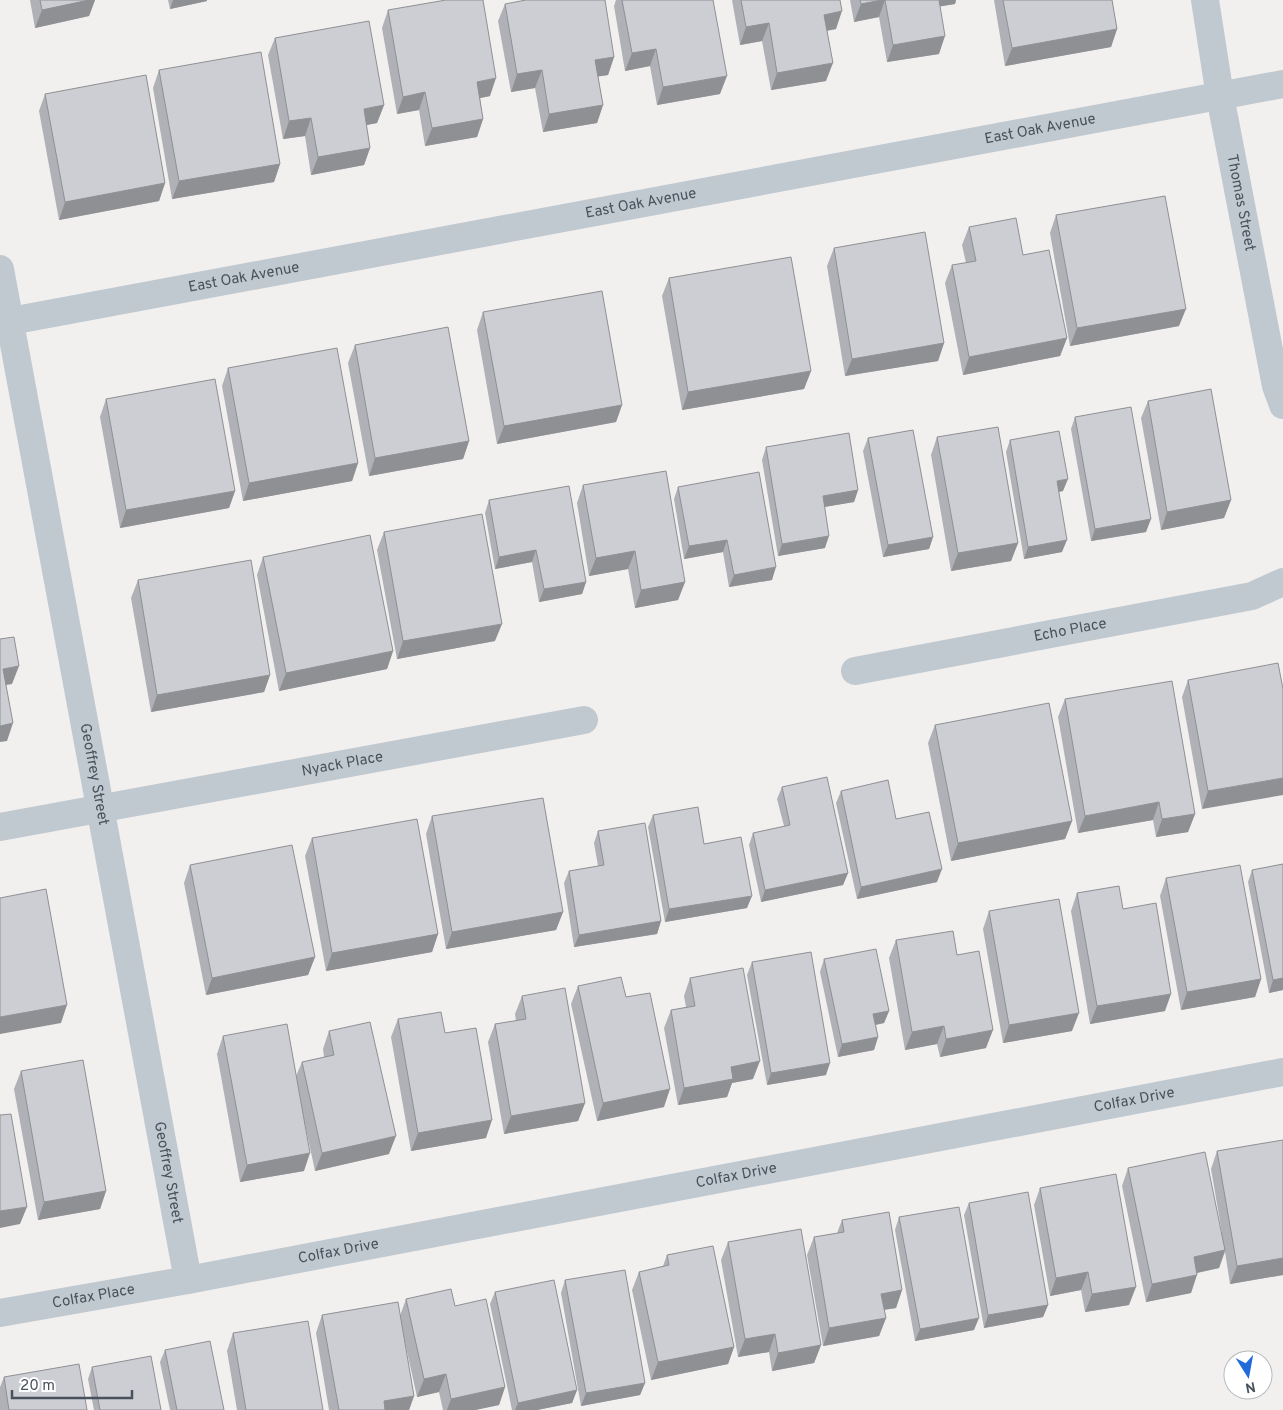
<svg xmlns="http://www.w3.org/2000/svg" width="1283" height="1410" viewBox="0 0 1283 1410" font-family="Overpass,sans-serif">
<rect width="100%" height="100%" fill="#f2efef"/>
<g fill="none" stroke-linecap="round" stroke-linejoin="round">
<g stroke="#c0c9d0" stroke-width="28">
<path id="s1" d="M1205 0 1220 96 1276 386 1283 405"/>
<path id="s2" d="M0 269 188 1280"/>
<path id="s3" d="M0 323 1283 84"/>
<path id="s4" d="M855 671 1252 596 1283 582"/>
<path id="s5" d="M0 827 584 720"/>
<path id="s6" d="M0 1313 188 1280 1283 1072"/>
</g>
</g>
<path fill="#afb1b6" d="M30 0H95L89 16 35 28Z
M168 0H207V1L170 9Z
M616 0H713L720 94 657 105 650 66 625 71 614 6Z
M732 0H840L836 29 827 31 826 81 771 90 762 41 740 45Z
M850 0H956L955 4 940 6 939 54 887 62 879 17 854 22Z
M994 0H1112L1117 29 1111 47 1005 66Z
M505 4 614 57 608 75 598 76 603 105 597 123 543 132 535 88 511 92 498 21Z
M388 10 490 96 480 98 483 119 477 137 425 146 419 110 397 114 382 28Z
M275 38 384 105 377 123 366 125 370 148 364 165 311 175 305 136 283 139 268 55Z
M159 70 280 164 274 182 172 199 153 88Z
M45 94 165 183 159 201 59 220 39 111Z
M1056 215 1179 326 1070 346 1050 233Z
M969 227 1023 255 1067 338 1060 356 963 375 945 283 952 265 966 263 962 245Z
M834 248 944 343 938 361 845 376 827 266Z
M669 278 811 371 804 389 682 410 662 296Z
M483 312 622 405 616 422 497 444 477 330Z
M355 345 469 441 463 459 369 476 348 363Z
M228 368 358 463 352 481 243 501 222 386Z
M106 399 235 491 229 508 120 528 100 417Z
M1148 401 1231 500 1224 518 1161 530 1141 418Z
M1075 417 1146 532 1091 541 1071 429Z
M937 437 1018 543 1011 561 951 571 931 455Z
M868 438 933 537 929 549 883 557 863 451Z
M1010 440 1063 491 1059 492 1062 552 1024 559 1006 452Z
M766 447 858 490 854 502 824 507 825 548 778 556 762 460Z
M583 485 685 582 678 600 635 608 628 569 589 576 577 503Z
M678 487 772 580 729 587 723 552 684 559 674 499Z
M489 500 586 582 582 594 539 602 532 562 495 569 485 513Z
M384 532 495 641 397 659 377 550Z
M263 557 393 651 387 669 279 691 257 575Z
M138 580 270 675 264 692 151 712 131 598Z
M1188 680 1283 689 1202 809 1182 697Z
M1065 699 1195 814 1188 832 1156 837 1153 820 1078 833 1058 717Z
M935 725 1072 821 1065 839 951 861 928 743Z
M782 787 848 873 843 885 761 902 749 845 753 833 784 826 777 799Z
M841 791 896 819 937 882 857 899 836 803Z
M653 815 704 844 747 908 665 922 648 827Z
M432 816 563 912 556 930 446 949 426 834Z
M598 831 661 921 657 934 574 947 564 883 569 871 598 866 594 843Z
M312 838 438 934 432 952 326 971 305 856Z
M1283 864V990L1269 993 1248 882 1252 870Z
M190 865 315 957 308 975 206 995 184 883Z
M1166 878 1261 979 1255 997 1181 1010 1160 896Z
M1077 893 1123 909 1165 1011 1090 1024 1071 911Z
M989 911 1072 1031 1003 1043 983 929Z
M896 940 957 955 986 1048 940 1057 937 1044 905 1050 889 958Z
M824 959 889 1011 884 1023 876 1025 878 1037 874 1050 838 1057 820 972Z
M752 962 826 1075 767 1085 747 975Z
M690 978 753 1079 732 1083 727 1097 678 1105 664 1028 671 1010 686 1007 684 996Z
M578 986 626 997 664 1107 597 1121 571 1004Z
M522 996 585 1103 578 1121 504 1134 488 1042 495 1024 516 1021 515 1014Z
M398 1019 486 1138 411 1151 391 1037Z
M329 1031 389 1154 315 1171 305 1124 304 1171 240 1182 217 1054 223 1036 296 1076 302 1062 324 1057 323 1049Z
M21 1071 106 1191 100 1209 38 1220 14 1089Z
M1217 1151 1283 1275 1230 1284 1225 1252 1219 1268 1197 1273 1191 1293 1146 1302 1122 1186 1128 1168 1222 1233 1211 1169Z
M1040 1188 1129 1305 1085 1312 1081 1290 1050 1296 1034 1205Z
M969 1203 1048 1305 1043 1317 984 1328 964 1215Z
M899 1217 974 1330 915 1341 895 1230Z
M842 1220 902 1290 896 1308 884 1310 886 1318 879 1336 823 1346 807 1255 814 1237 837 1233Z
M728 1242 821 1345 814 1363 772 1371 769 1352 738 1357 721 1260Z
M667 1255 734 1347 728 1364 651 1380 632 1290 639 1272 663 1266Z
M565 1280 645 1383 640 1395 581 1406 561 1293Z
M495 1292 577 1390 572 1403 537 1410H512L490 1304Z
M406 1299 455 1306 505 1387 499 1405 475 1410H443L439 1392 417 1397 403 1333 414 1396 409 1410H329L316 1333 322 1315 400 1316Z
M233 1333 323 1410H237L227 1351Z
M165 1350 224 1410H170L160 1362Z
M92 1367 161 1410H94L88 1379Z
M4 1377 87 1410H0V1387Z"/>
<path fill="#8f9094" d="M89 0H95L89 16 35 28 42 10Z
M173 0H207V1L170 9Z
M882 0H885L879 17 854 22 861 4Z
M934 0H956L955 4 931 8Z
M842 11 836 29 818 32 824 15Z
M769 23 762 41 740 45 746 27Z
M1117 29 1111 47 1005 66 1012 48Z
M945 36 939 54 887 62 893 45Z
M656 49 650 66 625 71 632 53Z
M614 57 608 75 589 78 595 60Z
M833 63 826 81 771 90 777 73Z
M542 70 535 88 511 92 517 74Z
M727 76 720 94 657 105 663 87Z
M496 78 490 96 471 100 477 82Z
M425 92 419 110 397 114 403 97Z
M384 105 377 123 357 127 364 109Z
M603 105 597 123 543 132 549 114Z
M311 118 305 136 283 139 289 121Z
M483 119 477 137 425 146 432 128Z
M370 148 364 165 311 175 318 157Z
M280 164 274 182 172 199 179 181Z
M165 183 159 201 59 220 65 202Z
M1186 309 1179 326 1070 346 1077 328Z
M1067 338 1060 356 963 375 969 357Z
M944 343 938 361 845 376 852 359Z
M811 371 804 389 682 410 688 392Z
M622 405 616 422 497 444 504 426Z
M469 441 463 459 369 476 375 458Z
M358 463 352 481 243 501 249 483Z
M1068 479 1063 491 1052 493 1057 481Z
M858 490 854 502 818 508 823 496Z
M235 491 229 508 120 528 126 510Z
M1231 500 1224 518 1161 530 1167 512Z
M1151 519 1146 532 1091 541 1095 529Z
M829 536 825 548 778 556 782 544Z
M933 537 929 549 883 557 888 545Z
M727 540 723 552 684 559 689 546Z
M1067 540 1062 552 1024 559 1028 547Z
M1018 543 1011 561 951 571 958 553Z
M536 550 532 562 495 569 499 557Z
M635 551 628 569 589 576 596 558Z
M776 567 772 580 729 587 734 575Z
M586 582 582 594 539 602 544 589Z
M685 582 678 600 635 608 641 590Z
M502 624 495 641 397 659 403 641Z
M393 651 387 669 279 691 286 673Z
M19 666 12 684 0 686 3 669Z
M270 675 264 692 151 712 157 695Z
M13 723 7 741 0 742V726Z
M1283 778V795L1202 809 1208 791Z
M1159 802 1153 820 1078 833 1085 816Z
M1195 814 1188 832 1156 837 1162 819Z
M1072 821 1065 839 951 861 958 843Z
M942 869 937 882 857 899 861 887Z
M848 873 843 885 761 902 765 890Z
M752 896 747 908 665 922 669 909Z
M563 912 556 930 446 949 452 932Z
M661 921 657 934 574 947 579 935Z
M438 934 432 952 326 971 332 953Z
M315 957 308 975 206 995 212 978Z
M1283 978V990L1269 993 1273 980Z
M1261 979 1255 997 1181 1010 1187 992Z
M1171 994 1165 1011 1090 1024 1097 1006Z
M67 1005 61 1023 0 1034V1017Z
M889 1011 884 1023 869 1026 873 1014Z
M1079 1013 1072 1031 1003 1043 1009 1025Z
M944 1026 937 1044 905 1050 912 1032Z
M993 1030 986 1048 940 1057 946 1039Z
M878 1037 874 1050 838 1057 842 1044Z
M760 1061 753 1079 732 1083 727 1097 678 1105 684 1088 731 1067Z
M830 1063 826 1075 767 1085 771 1073Z
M670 1089 664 1107 597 1121 603 1103Z
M585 1103 578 1121 504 1134 511 1116Z
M492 1120 486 1138 411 1151 418 1133Z
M396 1136 389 1154 315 1171 322 1153Z
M310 1153 304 1171 240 1182 247 1165Z
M106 1191 100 1209 38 1220 44 1202Z
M27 1207 20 1224 0 1228V1211Z
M1225 1250 1219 1268 1187 1275 1194 1257Z
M1283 1258V1275L1230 1284 1237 1266Z
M1088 1272 1081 1290 1050 1296 1056 1278Z
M1197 1275 1191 1293 1146 1302 1152 1284Z
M1136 1287 1129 1305 1085 1312 1092 1294Z
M902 1290 896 1308 875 1311 881 1294Z
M1048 1305 1043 1317 984 1328 988 1315Z
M886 1318 879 1336 823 1346 829 1328Z
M979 1318 974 1330 915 1341 920 1329Z
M775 1334 769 1352 738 1357 745 1339Z
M821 1345 814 1363 772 1371 778 1353Z
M734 1347 728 1364 651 1380 658 1362Z
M446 1374 439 1392 417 1397 424 1379Z
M645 1383 640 1395 581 1406 586 1393Z
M505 1387 499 1405 475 1410H447L451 1399Z
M577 1390 572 1403 537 1410H515L518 1403Z
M414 1396 409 1410H381L384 1401Z"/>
<path fill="#ccced4" stroke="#8f9094" d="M40 0H89L42 10Z
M446 0H483L496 78 477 82 483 119 432 128 425 92 403 97 388 10Z
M526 0H605L614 57 595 60 603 105 549 114 542 70 517 74 505 4Z
M622 0H713L727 76 663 87 656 49 632 53Z
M741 0H840L842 11 824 15 833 63 777 73 769 23 746 27Z
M860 0H882L861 4Z
M885 0H939L945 36 893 45Z
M1003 0H1112L1117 29 1012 48Z
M369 21 384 105 364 109 370 148 318 157 311 118 289 121 275 38Z
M261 52 280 164 179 181 159 70Z
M146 75 165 183 65 202 45 94Z
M1165 196 1186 309 1077 328 1056 215Z
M1016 218 1023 255 1049 250 1067 338 969 357 952 265 976 261 969 227Z
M925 232 944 343 852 359 834 248Z
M791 257 811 371 688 392 669 278Z
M602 291 622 405 504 426 483 312Z
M448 327 469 441 375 458 355 345Z
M337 348 358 463 249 483 228 368Z
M215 379 235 491 126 510 106 399Z
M1211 389 1231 500 1167 512 1148 401Z
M1131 407 1151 519 1095 529 1075 417Z
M998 427 1018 543 958 553 937 437Z
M913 430 933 537 888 545 868 438Z
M1059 431 1068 479 1057 481 1067 540 1028 547 1010 440Z
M849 433 858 490 823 496 829 536 782 544 766 447Z
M666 471 685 582 641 590 635 551 596 558 583 485Z
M759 472 776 567 734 575 727 540 689 546 678 487Z
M569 486 586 582 544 589 536 550 499 557 489 500Z
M482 514 502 624 403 641 384 532Z
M370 535 393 651 286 673 263 557Z
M251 560 270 675 157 695 138 580Z
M14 637 19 666 3 669 13 723 0 726V639Z
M1278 663 1283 689V778L1208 791 1188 680Z
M1172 681 1195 814 1162 819 1159 802 1085 816 1065 699Z
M1049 703 1072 821 958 843 935 725Z
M827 777 848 873 765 890 753 833 790 825 782 787Z
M888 780 896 819 929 812 942 869 861 887 841 791Z
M543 798 563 912 452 932 432 816Z
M698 807 704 844 741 837 752 896 669 909 653 815Z
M417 819 438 934 332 953 312 838Z
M645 823 661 921 579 935 569 871 604 865 598 831Z
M292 845 315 957 212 978 190 865Z
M1283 864V978L1273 980 1252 870Z
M1240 865 1261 979 1187 992 1166 878Z
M1119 886 1123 909 1156 903 1171 994 1097 1006 1077 893Z
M46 889 67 1005 0 1017V898Z
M1059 899 1079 1013 1009 1025 989 911Z
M953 931 957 955 979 951 993 1030 946 1039 944 1026 912 1032 896 940Z
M876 949 889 1011 873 1014 878 1037 842 1044 824 959Z
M811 952 830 1063 771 1073 752 962Z
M743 968 760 1061 731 1067 733 1079 684 1088 671 1010 695 1006 690 978Z
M621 977 626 997 650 993 670 1089 603 1103 578 986Z
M565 988 585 1103 511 1116 495 1024 526 1019 522 996Z
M441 1012 445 1033 476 1028 492 1120 418 1133 398 1019Z
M370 1022 396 1136 322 1153 302 1062 334 1055 329 1031Z
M287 1024 310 1153 247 1165 223 1036Z
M83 1060 106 1191 44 1202 21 1071Z
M11 1114 27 1207 0 1211V1115Z
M1283 1140V1258L1237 1266 1217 1151Z
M1205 1152 1225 1250 1194 1257 1197 1275 1152 1284 1128 1168Z
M1116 1174 1136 1287 1092 1294 1088 1272 1056 1278 1040 1188Z
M1028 1192 1048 1305 988 1315 969 1203Z
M959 1207 979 1318 920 1329 899 1217Z
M889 1212 902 1290 881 1294 886 1318 829 1328 814 1237 844 1232 842 1220Z
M801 1229 821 1345 778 1353 775 1334 745 1339 728 1242Z
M713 1246 734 1347 658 1362 639 1272 669 1265 667 1255Z
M625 1270 645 1383 586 1393 565 1280Z
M554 1280 577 1390 518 1403 495 1292Z
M451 1289 455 1306 486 1299 505 1387 451 1399 446 1374 424 1379 406 1299Z
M398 1302 414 1396 384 1401 385 1410H339L322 1315Z
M308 1321 323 1410H246L233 1333Z
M210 1341 224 1410H177L165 1350Z
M151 1356 161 1410H100L92 1367Z
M79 1364 87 1410H9L4 1377Z"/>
<g text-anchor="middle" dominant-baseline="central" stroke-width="5" stroke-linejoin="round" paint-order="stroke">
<g font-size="15" fill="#48525c" stroke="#fff">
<text stroke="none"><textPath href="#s3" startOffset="1058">East Oak Avenue</textPath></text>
<text stroke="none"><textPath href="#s1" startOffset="206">Thomas Street</textPath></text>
<text stroke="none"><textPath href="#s3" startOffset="652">East Oak Avenue</textPath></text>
<text stroke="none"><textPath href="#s3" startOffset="248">East Oak Avenue</textPath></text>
<text stroke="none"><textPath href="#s4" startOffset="219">Echo Place</textPath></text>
<text stroke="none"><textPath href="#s5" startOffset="348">Nyack Place</textPath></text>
<text stroke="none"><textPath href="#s2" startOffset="514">Geoffrey Street</textPath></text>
<text stroke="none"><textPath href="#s6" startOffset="1154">Colfax Drive</textPath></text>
<text stroke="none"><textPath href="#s2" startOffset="919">Geoffrey Street</textPath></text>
<text stroke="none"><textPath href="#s6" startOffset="749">Colfax Drive</textPath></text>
<text stroke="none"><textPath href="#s6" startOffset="344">Colfax Drive</textPath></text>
<text stroke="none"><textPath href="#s6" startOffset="95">Colfax Place</textPath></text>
</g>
</g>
<g transform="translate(1248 1375) rotate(169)"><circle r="24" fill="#ffffff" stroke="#b6babe"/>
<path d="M0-4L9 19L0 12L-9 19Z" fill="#216bda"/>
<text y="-8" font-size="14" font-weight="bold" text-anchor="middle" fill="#48525c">N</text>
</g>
<path d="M12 1390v8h120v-8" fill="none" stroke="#48525c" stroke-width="2.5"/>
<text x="20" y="1390" font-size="15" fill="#48525c" stroke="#ffffff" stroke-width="4" paint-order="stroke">20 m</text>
</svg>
